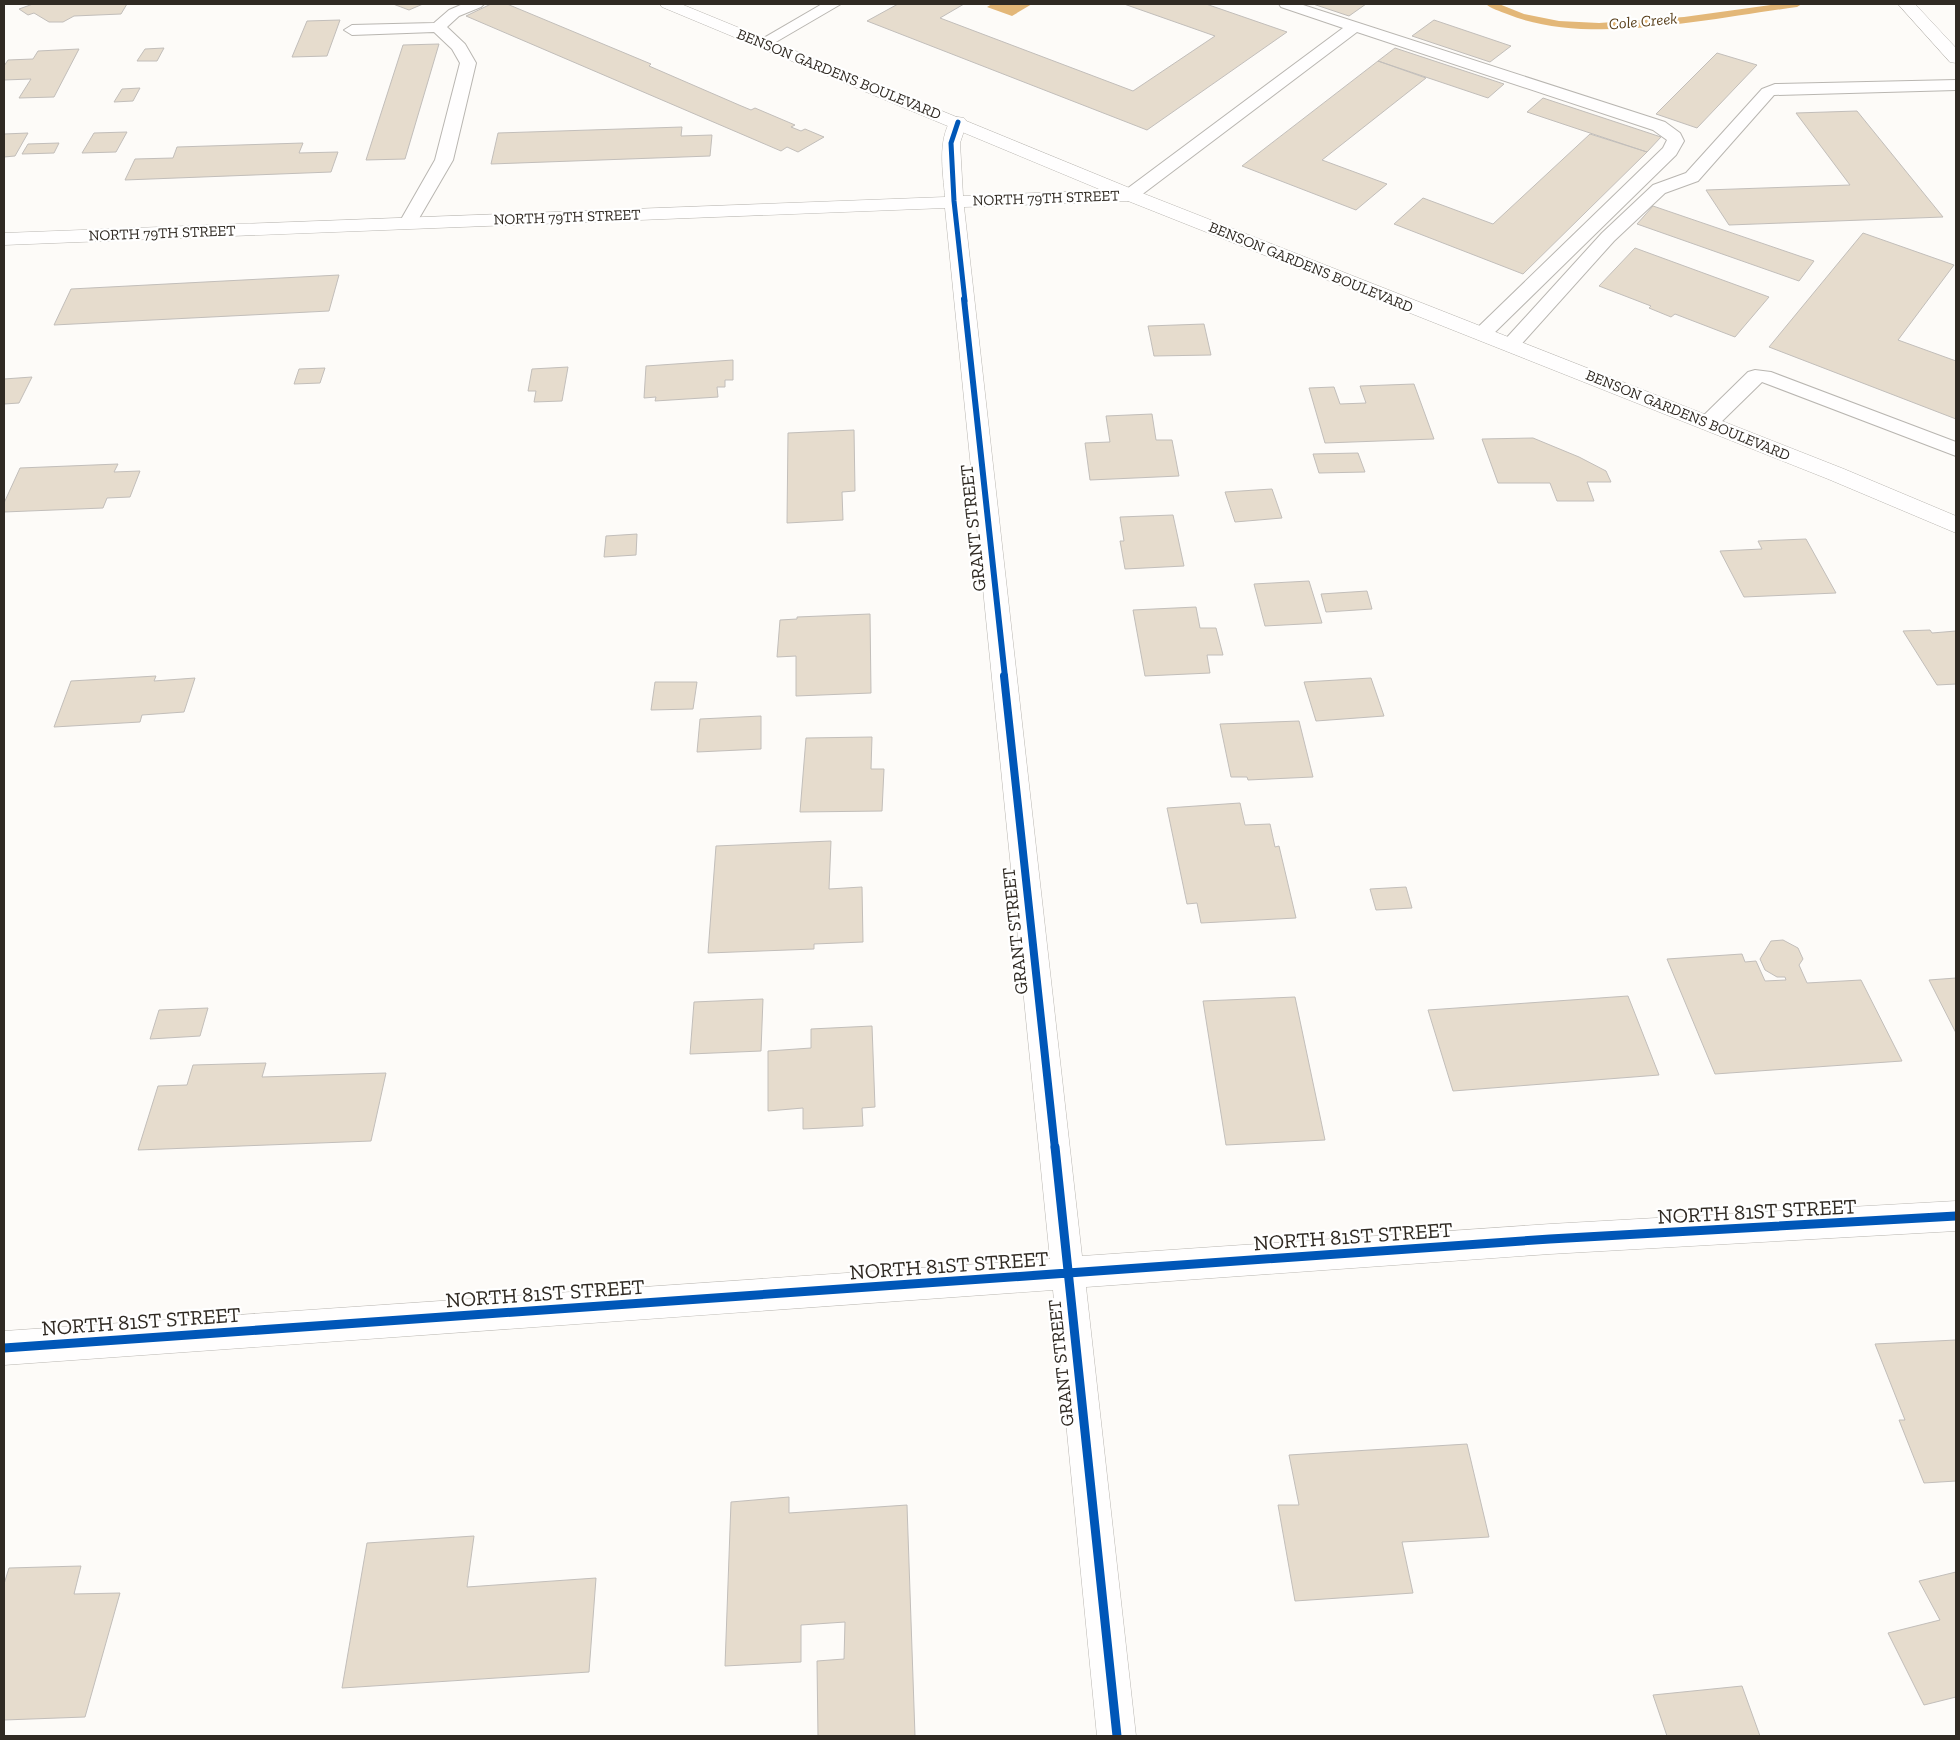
<svg xmlns="http://www.w3.org/2000/svg" width="1960" height="1740" viewBox="0 0 1960 1740" font-family="'Zilla Slab',serif">
<rect width="100%" height="100%" fill="#fdfbf8"/>
<path fill="#e3b778" d="M992 4H1032L1012 16 987 7Z"/>
<g fill="none" stroke-linecap="round" stroke-linejoin="round">
<path fill="#e3b778" fill-rule="evenodd" d="M1486 4H1499L1524 14 1559 21 1599 23 1684 17 1778 4H1802L1797 7C1713 18 1587 47 1507 14 1500 11 1491 9 1486 4Z"/>
</g>
<path fill="#e6dccd" stroke="#c2beba" d="M33 4H127L121 14 74 16 63 22H49L34 13 28 15 19 9Z
M393 4H423L409 10Z
M491 4H507L651 64 649 66 739 105 751 110 755 108 795 125 791 127 801 131 805 129 824 137 798 152 787 147 781 151 466 16Z
M898 4H964L940 18 1133 91 1215 36 1124 4H1206L1287 32 1147 130 867 21Z
M1313 4H1366L1349 16Z
M340 20 327 56 292 57 307 21Z
M1434 20 1511 46 1490 62 1412 36Z
M439 44 405 159 366 160 403 45Z
M164 48 157 61H137L145 49Z
M1395 48 1504 84 1488 98 1378 61Z
M79 49 54 97 19 98 31 79 4 80V66L8 60 33 59 38 51Z
M1717 53 1757 65 1697 128 1656 114Z
M1378 61 1426 78 1322 160 1387 184 1356 210 1242 166Z
M140 88 133 101 114 102 122 89Z
M1543 98 1661 137 1647 152 1527 112Z
M1857 111 1943 217 1729 225 1706 190 1850 185 1796 113Z
M682 127 681 136 712 135 710 156 491 164 498 133Z
M127 132 116 152 82 153 94 133Z
M28 133 15 156 4 157V134Z
M1590 134 1647 152 1523 274 1394 224 1423 198 1493 224Z
M59 143 54 153 22 154 28 144Z
M303 143 299 153 338 152 331 172 125 180 135 159 173 158 177 147Z
M1653 206 1814 261 1799 281 1637 224Z
M1863 233 1954 265 1898 340 1956 361V419L1769 347Z
M1635 248 1769 297 1735 337 1675 314 1671 317 1649 308 1651 306 1599 286Z
M339 275 329 311 54 325 71 289Z
M1204 324 1211 355 1154 356 1148 326Z
M733 360V380H725V387H717L718 397 655 401 656 397 644 398 646 366Z
M568 367 562 401 534 402 536 391H528L532 369Z
M325 368 320 383 294 384 299 369Z
M32 377 19 403 4 404V379Z
M1414 384 1434 439 1325 443 1309 388 1334 387 1340 404 1366 403 1360 386Z
M1152 414 1156 440H1172L1179 476 1090 480 1085 443 1110 442 1106 416Z
M854 430 855 491 842 492 843 520 787 523 788 433Z
M1533 438 1579 457 1606 471 1611 482H1587L1594 501H1557L1550 483H1498L1482 439Z
M1358 453 1365 472 1319 473 1313 454Z
M118 464 114 472 140 471 130 497 107 498 103 508 4 512V503L20 468Z
M1272 489 1282 518 1235 522 1225 492Z
M1173 515 1184 566 1125 569 1120 541H1124L1120 517Z
M637 534 636 555 604 557 606 536Z
M1806 539 1836 593 1744 597 1720 551 1762 549 1758 541Z
M1309 581 1322 623 1265 626 1254 584Z
M1367 591 1372 609 1326 612 1321 594Z
M1196 607 1200 628H1216L1223 655H1207L1210 673 1145 676 1133 610Z
M870 614 871 693 796 696V656L777 657 780 620 797 619V617Z
M1930 630 1932 633 1956 631V684L1937 685 1903 631Z
M156 676 154 681 195 678 184 712 142 715 140 722 54 727 71 681Z
M1371 678 1384 716 1316 721 1304 682Z
M655 682H697L693 709 651 710Z
M761 716V749L697 752 700 719Z
M1299 721 1313 777 1248 780 1247 777H1231L1220 724Z
M872 737 871 769H884L882 811 800 812 806 738Z
M1240 803 1245 825 1270 824 1275 847 1279 846 1296 918 1201 923 1197 903 1187 904 1167 808Z
M831 841 829 889 862 887 863 942 814 944V949L708 953 716 846Z
M1406 887 1412 908 1376 910 1370 889Z
M1783 940 1798 948 1803 959 1799 965 1807 983 1861 980 1902 1061 1715 1074 1667 959 1742 954 1745 962 1756 961 1765 981 1786 980 1785 977H1777L1765 970 1760 959 1771 941Z
M1956 978V1033L1929 980Z
M1628 996 1659 1075 1453 1091 1428 1010Z
M1295 997 1325 1140 1226 1145 1203 1001Z
M763 999 761 1051 690 1054 694 1002Z
M208 1008 200 1036 150 1039 159 1010Z
M872 1026 875 1107 862 1108 863 1126 803 1129V1108L768 1111V1051L811 1048V1029Z
M266 1063 262 1077 386 1073 371 1141 138 1150 158 1086 187 1085 193 1065Z
M1956 1340V1481L1924 1483 1899 1420H1905L1875 1344Z
M1467 1444 1489 1537 1402 1542 1413 1593 1295 1601 1278 1505H1299L1289 1455Z
M789 1497V1513L907 1505 915 1736H818L817 1661 844 1659 845 1622 801 1625V1662L725 1666 731 1502Z
M474 1536 467 1587 596 1578 589 1672 342 1688 367 1543Z
M81 1566 74 1594 120 1593 85 1717 4 1720V1584L9 1568Z
M1956 1572V1697L1924 1705 1888 1633 1940 1620 1919 1581Z
M1742 1686 1760 1736H1667L1653 1695Z"/>
<g fill="none" stroke-linecap="round" stroke-linejoin="round">
<g stroke="#b9b6b1" stroke-width="2">
<path id="service" d="M463 4H484L481 7 459 16 447 27 465 44 476 63 453 160 414 227H402L399 223 435 160 460 63 452 49 434 32 352 35 344 30 352 25 434 23 449 10Z
M822 4H841L769 46 763 48 755 43Z
M1279 4H1300L1665 122 1680 133 1684 141 1676 155 1489 338H1475L1472 334 1475 330 1663 148 1667 140 1653 130 1357 32 1136 199H1124L1121 195 1124 191 1343 28 1281 7Z
M1956 80V90L1774 95 1698 181 1665 193 1614 241 1517 349H1503L1500 345 1602 233 1653 185 1686 173 1762 89 1775 84Z
M1755 370 1771 372 1956 442V456L1762 382 1715 428 1708 429 1701 428 1698 423 1701 418 1748 372Z"/>
</g>
<g stroke="#b9b6b1" stroke-width="1">
<path id="minor" d="M958 117 964 118 967 122 960 143 963 196 1130 189 1137 191 1139 195 1137 199 1130 201 964 207 1082 1256 1550 1224 1956 1201V1231L1550 1254 1086 1287 1136 1736H1097L1053 1290 4 1365V1331L1050 1259 945 208 4 245V233L945 197C943 172 937 140 952 118Z"/>
</g>
<g stroke="#b9b6b1" stroke-width="1">
<path id="tertiary" d="M660 4H681L1137 191 1844 469 1956 516V533L1828 479 1123 199 662 7Z"/>
</g>
<g stroke="#b9b6b1" stroke-width="1">
<path id="secondary" d="M1898 4H1915L1956 48V63L1950 62Z"/>
</g>
<use href="#service" fill="#fffefe" fill-rule="evenodd"/>
<use href="#minor" fill="#fffefe" fill-rule="evenodd"/>
<use href="#tertiary" fill="#fffefe" fill-rule="evenodd"/>
<use href="#secondary" fill="#fffefe" fill-rule="evenodd"/>
<g stroke="#fff" stroke-width="7">
<path id="cycleway-far3" d="M958 122 951 143 954 201 965 301"/>
</g>
<g stroke="#fff" stroke-width="9">
<path id="cycleway-far2" d="M964 299 1005 677"/>
</g>
<g stroke="#fff" stroke-width="11">
<path id="cycleway-far1" d="M1004 676 1055 1149"/>
</g>
<g stroke="#fff" stroke-width="12">
<path id="cycleway" d="M1055 1147 1117 1736
M4 1348 1550 1239 1956 1216"/>
</g>
<use href="#cycleway-far3" stroke="#0057b8" stroke-width="5"/>
<use href="#cycleway-far2" stroke="#0057b8" stroke-width="6"/>
<use href="#cycleway-far1" stroke="#0057b8" stroke-width="8"/>
<use href="#cycleway" stroke="#0057b8" stroke-width="9"/>
</g>
<g text-anchor="middle" dominant-baseline="central" stroke-width="4.5" stroke-linejoin="round" paint-order="stroke">
<g font-size="15" fill="#302a23" stroke="#fff">
<text transform="translate(839 74) rotate(22)">BENSON GARDENS BOULEVARD</text>
<text transform="translate(1046 198) rotate(-2)">NORTH 79TH STREET</text>
<text transform="translate(567 217) rotate(-2)">NORTH 79TH STREET</text>
<text transform="translate(162 233) rotate(-2)">NORTH 79TH STREET</text>
<text transform="translate(1311 267) rotate(22)">BENSON GARDENS BOULEVARD</text>
<text transform="translate(1688 415) rotate(22)">BENSON GARDENS BOULEVARD</text>
</g>
<g font-size="16" font-style="italic" fill="#573d18" stroke="#fff">
<text transform="translate(1643 21) rotate(-5)">Cole Creek</text>
</g>
<g font-size="18" fill="#302a23" stroke="#fff">
<text transform="translate(973 528) rotate(-96)">GRANT STREET</text>
<text transform="translate(1015 931) rotate(-96)">GRANT STREET</text>
<text transform="translate(1061 1363) rotate(-96)">GRANT STREET</text>
</g>
<g font-size="21" fill="#302a23" stroke="#fff">
<text transform="translate(1757 1211) rotate(-3)">NORTH 81ST STREET</text>
<text transform="translate(1353 1236) rotate(-4)">NORTH 81ST STREET</text>
<text transform="translate(949 1265) rotate(-4)">NORTH 81ST STREET</text>
<text transform="translate(545 1293) rotate(-4)">NORTH 81ST STREET</text>
<text transform="translate(141 1321) rotate(-4)">NORTH 81ST STREET</text>
</g>
</g>
<rect width="1960" height="1740" fill="none" stroke="#302a23" stroke-width="10"/>
</svg>
